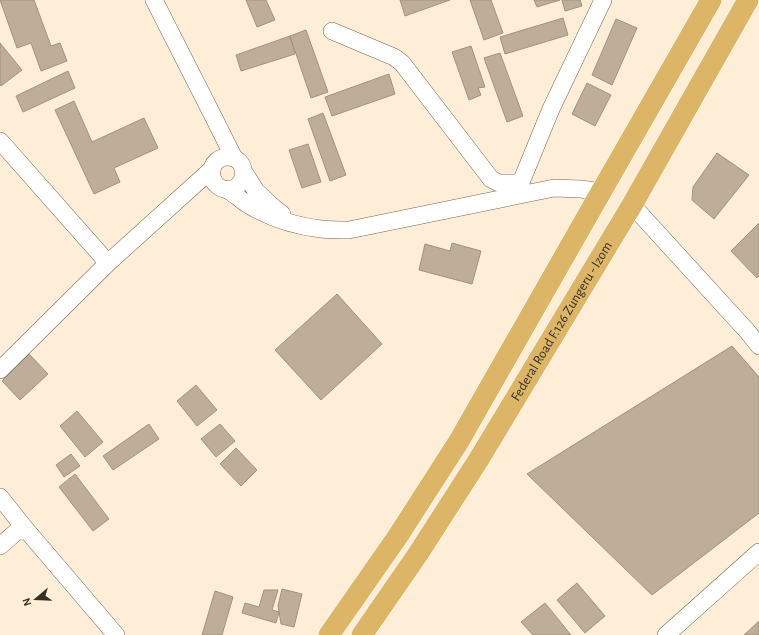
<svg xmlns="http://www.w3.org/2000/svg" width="759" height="635" viewBox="0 0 759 635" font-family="'Alegreya Sans',sans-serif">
<rect width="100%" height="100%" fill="#feeed8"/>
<path fill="#beae99" stroke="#a1927e" d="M0 0H34L51 46 60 43 67 61 41 71 31 43 17 48Z
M246 0H266L275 20 257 27Z
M400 0H450L405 16Z
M470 0H491L503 33 484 40Z
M534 0H560L537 7Z
M562 0H580L582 6 565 11Z
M563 18 568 35 505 54 500 37Z
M616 19 637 28 612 85 592 75Z
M306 30 328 92 311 98 290 36Z
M290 36 295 54 241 71 236 55Z
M0 43 22 70 1 86 0 84Z
M471 46 485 87 478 88 481 95 469 100 452 52Z
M500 53 523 116 507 122 484 58Z
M68 71 75 88 23 112 16 96Z
M389 74 395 94 332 116 325 97Z
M587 83 611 95 595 126 572 114Z
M74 101 92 142 144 118 158 148 114 168 120 182 94 194 55 110Z
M323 113 346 175 330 181 308 119Z
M308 144 321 182 302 188 289 150Z
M717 153 749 175 714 219 692 200 693 187Z
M759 223V275L757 278 731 251Z
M452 243 481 251 472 284 419 270 425 244 450 251Z
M337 294 382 344 321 400 275 350Z
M732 346 759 377V513L652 595 527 474Z
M29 354 48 374 20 400 2 381Z
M196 385 217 410 197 426 177 401Z
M77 411 103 442 85 457 60 426Z
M149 424 159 439 113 470 103 456Z
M220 424 235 441 216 457 201 439Z
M236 448 257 470 241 486 220 464Z
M71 454 80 466 64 477 56 465Z
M75 474 109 519 93 531 59 487Z
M577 583 605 616 585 633 557 600Z
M282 589 302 594 294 627 281 624 278 606Z
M264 590H278L272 610 279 612 276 623 242 613 245 603 259 607Z
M215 591 233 597 222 635H202Z
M545 603 571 635H533L521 622Z
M759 621V635H744Z"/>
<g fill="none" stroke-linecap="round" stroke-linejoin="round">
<g stroke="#726450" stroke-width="18">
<path id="minor" d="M154 0 213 116 234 158
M332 31 394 57 402 63 491 179 499 183H521
M0 141 108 263
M244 172 256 191 274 208 282 214
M227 190C251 187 247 156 227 157 222 157 217 160 214 164 210 171 211 181 218 186 221 189 226 189 229 191 236 195 242 201 249 205 270 218 297 226 321 229 330 230 340 230 349 230L554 188 581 189 601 192
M517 192 551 109 603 0
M632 205 747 331 759 346
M0 370 108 263 212 169
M0 497 23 526 116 635
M0 546 23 526
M666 635 759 552"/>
</g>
<g stroke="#fff" stroke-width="22">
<g id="major">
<path d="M329 635 398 536 459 441 601 192 711 0"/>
<path id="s1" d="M362 635 418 554 479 459 632 205 748 0"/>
</g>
</g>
<use href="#minor" stroke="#fff" stroke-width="17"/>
<use href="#major" stroke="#dcb666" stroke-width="21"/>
</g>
<g text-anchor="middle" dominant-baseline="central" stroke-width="3" stroke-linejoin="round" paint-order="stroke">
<g font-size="14" fill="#352f26" stroke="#feeed8">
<text stroke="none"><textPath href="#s1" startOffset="372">Federal Road F.126 Zungeru - Izom</textPath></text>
</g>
</g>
<g transform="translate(36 599) rotate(251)" stroke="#feeed8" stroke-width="3" paint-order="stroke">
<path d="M0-3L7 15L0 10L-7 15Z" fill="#352f26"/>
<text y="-6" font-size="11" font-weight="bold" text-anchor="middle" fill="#352f26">N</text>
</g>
</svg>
